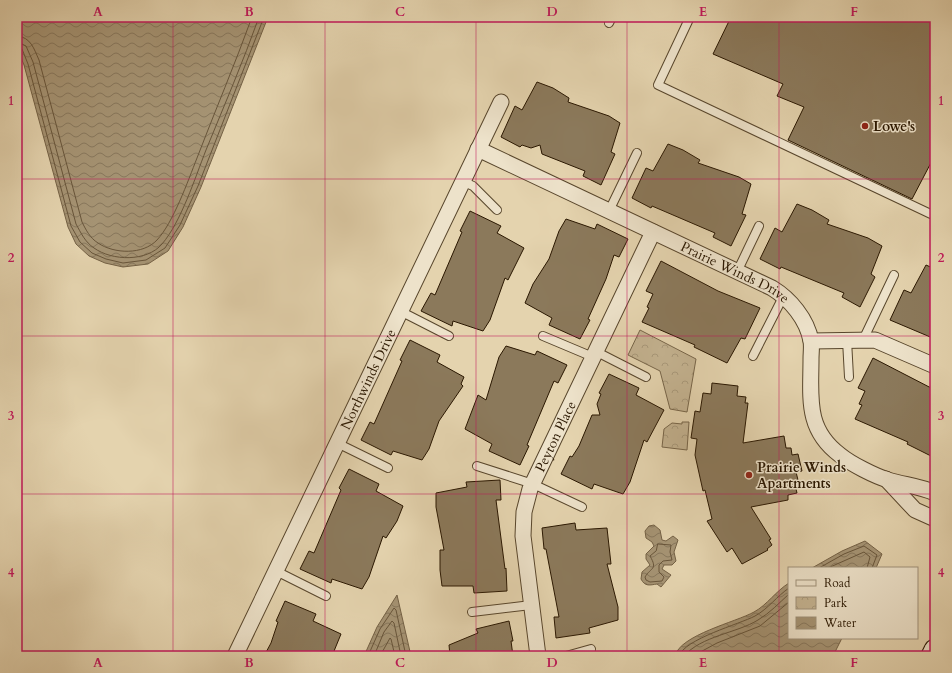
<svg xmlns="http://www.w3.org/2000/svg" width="952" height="673" viewBox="0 0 952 673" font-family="Cardo,serif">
<defs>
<pattern id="park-crowns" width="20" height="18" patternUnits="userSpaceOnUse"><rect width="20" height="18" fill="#c4b391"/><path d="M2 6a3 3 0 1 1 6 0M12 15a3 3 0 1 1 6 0" fill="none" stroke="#a9997b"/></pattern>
<pattern id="water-waves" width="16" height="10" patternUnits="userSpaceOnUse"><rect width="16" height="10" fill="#a59373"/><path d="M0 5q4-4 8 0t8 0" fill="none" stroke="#87775c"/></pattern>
</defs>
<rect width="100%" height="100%" fill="#e4d3ae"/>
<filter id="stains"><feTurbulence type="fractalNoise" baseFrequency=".005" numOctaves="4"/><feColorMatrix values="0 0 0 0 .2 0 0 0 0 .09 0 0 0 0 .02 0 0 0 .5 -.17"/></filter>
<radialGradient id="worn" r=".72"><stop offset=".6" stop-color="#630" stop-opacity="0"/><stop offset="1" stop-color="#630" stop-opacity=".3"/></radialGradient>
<path fill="url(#park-crowns)" stroke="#776549" d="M640 330 696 359 687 412 670 409 660 371 628 355Z
M682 422H689L687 450 662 447 664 429 672 423 682 424Z"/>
<path fill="url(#water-waves)" stroke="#746145" d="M17 17H268L201 187 183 227 168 251 148 264 123 267 105 263 89 256 76 244 68 227 24 65 17 48Z
M654 525 660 530 662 540 666 541 673 536 678 540 674 552 676 561 672 565H664L662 569 671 575 661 587 657 584C650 585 645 587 641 579L642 572 650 565 646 559V554L654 546 652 542 646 538 645 531 649 526Z
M865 541 882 554 876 568H812L842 551Z
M789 583V638H842L833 656H675C680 635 736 622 754 612 767 605 776 591 789 583Z
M397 595 411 656H364L377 627Z"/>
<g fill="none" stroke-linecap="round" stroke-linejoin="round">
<path stroke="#68553a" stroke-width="1" d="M17 36C31 37 34 49 39 60L82 222C86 230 90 238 98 243 114 254 143 255 157 240 173 223 188 181 197 158 215 111 235 64 252 17
M17 42 26 46 33 62 76 224C81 233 85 242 94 248 112 261 147 262 162 244 181 222 195 178 206 150 224 106 243 62 259 17
M17 47 22 49 28 64 71 226 80 242 92 253 106 259 123 263 146 260 165 248 180 225 198 186 264 17
M658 544 671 545 670 552 672 560 663 561 659 565V572L664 577 662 581 650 582 646 580 645 577C651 567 658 570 650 556L656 551Z
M819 568 844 554 864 546 877 555 872 568
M828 568 864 552 870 557 867 568
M368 656 380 629 394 608 396 610 406 656
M374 656 384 632 392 621 394 623 401 656
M380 656 390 638 391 639 395 656
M679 656C684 639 740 624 755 616 768 609 777 596 789 588
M684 656C701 636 737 633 758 620 770 613 779 603 789 594
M693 656 717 643 760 626 789 602"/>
</g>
<path fill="#8b795b" stroke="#2a1701" d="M731 17H935V155L912 199 788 140 804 107 777 96 783 84 713 54Z
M537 82 553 88 569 98 568 102 609 116 620 123 611 152 615 154 601 185 583 176 585 171 542 154 540 145 531 148 522 145 520 147 501 137 515 106 522 110Z
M668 144 683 150 700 160 698 163 739 177 751 184 742 214 746 215 731 246 713 237 715 233 652 206 651 208 632 198 646 168 653 171Z
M797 204 812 210 829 220 827 224 868 238 882 246 871 274 875 277 860 307 842 297 844 293 781 267 780 269 760 259 775 228 782 232Z
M470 211 501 226 497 233 524 248 508 280 505 278 490 320 483 331 453 321 452 326 421 311 431 293 435 295 462 232 460 231Z
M566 219 595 229 597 224 628 239 619 257 614 255 606 279 588 319 590 320 580 339 549 325 552 318 525 303 533 284 549 259 559 231Z
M661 261 718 291 760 308 745 339 741 338 727 363 694 347 695 345 642 322 649 308 647 307 653 294 646 291Z
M926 265 935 269V339L890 320 904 290 911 293Z
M410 340 440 355 437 362 464 377 461 384 463 386 439 421 429 449 422 460 393 451 391 455 361 440 370 422 374 424 402 361 400 360Z
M506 346 535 355 537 351 567 365 558 383 554 381 527 445 529 446 520 465 489 451 492 444 465 429 478 395 486 400 499 357Z
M873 358 935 390V458L907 444 908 442 855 419 862 405 859 404 865 391 858 388Z
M609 374 639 388 636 395 664 410 647 442 644 440 630 482 623 494 594 484 592 489 561 474 570 456 572 457 579 446 592 415H600L597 404 601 394 599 393Z
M712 383 738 386 737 396 746 397 745 403H748L743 443 784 436 786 448H791L792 455 798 454 802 471 796 472 798 480 794 481 797 493 788 495V500L751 507 771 539 769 540 772 545 767 549 768 550 742 564 732 548 727 552 707 521 712 519 705 490 703 491 695 455 697 439 691 438 695 411 700 412 703 393 711 394Z
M349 469 379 484 376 491 403 506 397 521 386 538 383 536 369 577 362 589 332 579 331 583 300 569 309 551 314 553 341 490 339 488Z
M500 480 501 500H496L505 569 506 568 507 591 474 593 473 586H442L440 570V550H444L436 507V493L467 487 466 482Z
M575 523 576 530 607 528 611 564H607L618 607V620L589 628 590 633 556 638 554 617H559L546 549H544L542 528Z
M285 601 316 614 313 621 341 634 332 656H264L271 643 278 622 276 621Z
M509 621 513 641H511L513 656H450L449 645 478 633 476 629Z"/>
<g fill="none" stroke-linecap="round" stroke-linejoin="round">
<g stroke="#58462c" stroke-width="10">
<path id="lane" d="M690 17 658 85 935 216
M609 23 612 17
M462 181 473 186 497 210
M609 211 637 153
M737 272 759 226
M400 311 449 336
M543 336 593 357
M847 340 849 377
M863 340 894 275
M595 351 646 377
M753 356 784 295
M337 443 388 468
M477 466 533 484 582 507
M276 571 326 596
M472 612 531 605
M566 656 591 649"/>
</g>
<g stroke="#58462c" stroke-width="17">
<g id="street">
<path id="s1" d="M478 149 772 288C790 299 807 319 811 341 812 346 811 353 811 359 811 397 805 429 840 455 851 464 875 476 888 480 904 485 920 486 935 493"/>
<path d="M811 341 875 340 935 366"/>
<path d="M886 479 915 510 935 519"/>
<path id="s2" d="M235 656 501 102"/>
<path id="s3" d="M538 656 523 536 524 512 530 489 653 232"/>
</g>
</g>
<g stroke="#2a1701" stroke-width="23">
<path id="secondary" d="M932 656 935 650"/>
</g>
<use href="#lane" stroke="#ede2ca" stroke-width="8"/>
<use href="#street" stroke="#ede2ca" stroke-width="15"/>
<use href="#secondary" stroke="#ede2ca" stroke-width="21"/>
</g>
<path fill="none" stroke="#c2185b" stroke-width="1" stroke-opacity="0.55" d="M173 17V656M325 17V656M476 17V656M627 17V656M779 17V656M17 179H935M17 336H935M17 494H935"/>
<g fill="#8f2418" stroke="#ede2ca" stroke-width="1.5">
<circle cx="865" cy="126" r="4"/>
<circle cx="749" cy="475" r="4"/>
</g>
<g text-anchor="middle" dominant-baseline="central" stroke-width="3" stroke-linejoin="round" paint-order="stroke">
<g font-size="14" font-weight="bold" fill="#2a1701" stroke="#ede2ca" text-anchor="start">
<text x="873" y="126">Lowe's</text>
<text x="757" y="467">Prairie Winds<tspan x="757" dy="16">Apartments</tspan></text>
</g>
<g font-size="14" fill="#2a1701" stroke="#ede2ca">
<text stroke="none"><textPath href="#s1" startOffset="285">Prairie Winds Drive</textPath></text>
<text stroke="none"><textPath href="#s2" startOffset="307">Northwinds Drive</textPath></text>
<text stroke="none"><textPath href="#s3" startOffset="227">Peyton Place</textPath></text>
</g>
</g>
<rect width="952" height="673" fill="none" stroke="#e4d3ae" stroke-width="44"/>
<rect x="788" y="567" width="130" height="72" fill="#ede2ca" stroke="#9f917a"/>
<rect x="796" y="580" width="20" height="6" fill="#ede2ca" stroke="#9f917a"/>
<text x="824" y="587" font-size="12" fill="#2a1701">Road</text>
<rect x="796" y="597" width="20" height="12" fill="url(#park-crowns)" stroke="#9f917a"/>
<text x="824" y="607" font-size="12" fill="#2a1701">Park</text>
<rect x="796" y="617" width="20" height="12" fill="url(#water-waves)" stroke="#9f917a"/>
<text x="824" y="627" font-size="12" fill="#2a1701">Water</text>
<rect x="22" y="22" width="908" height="629" fill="none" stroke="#c2185b" stroke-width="1.5"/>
<g font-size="13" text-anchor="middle" font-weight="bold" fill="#c2185b">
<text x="98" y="16">A</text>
<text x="249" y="16">B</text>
<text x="400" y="16">C</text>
<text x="552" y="16">D</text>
<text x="703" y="16">E</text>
<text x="854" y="16">F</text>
<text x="11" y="105">1</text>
<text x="941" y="105">1</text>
<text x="11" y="262">2</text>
<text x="941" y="262">2</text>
<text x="11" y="420">3</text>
<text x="941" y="420">3</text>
<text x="11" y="577">4</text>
<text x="941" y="577">4</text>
<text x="98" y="667">A</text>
<text x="249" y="667">B</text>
<text x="400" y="667">C</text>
<text x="552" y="667">D</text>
<text x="703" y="667">E</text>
<text x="854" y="667">F</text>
</g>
<rect width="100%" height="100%" filter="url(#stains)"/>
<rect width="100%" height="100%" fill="url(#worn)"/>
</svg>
